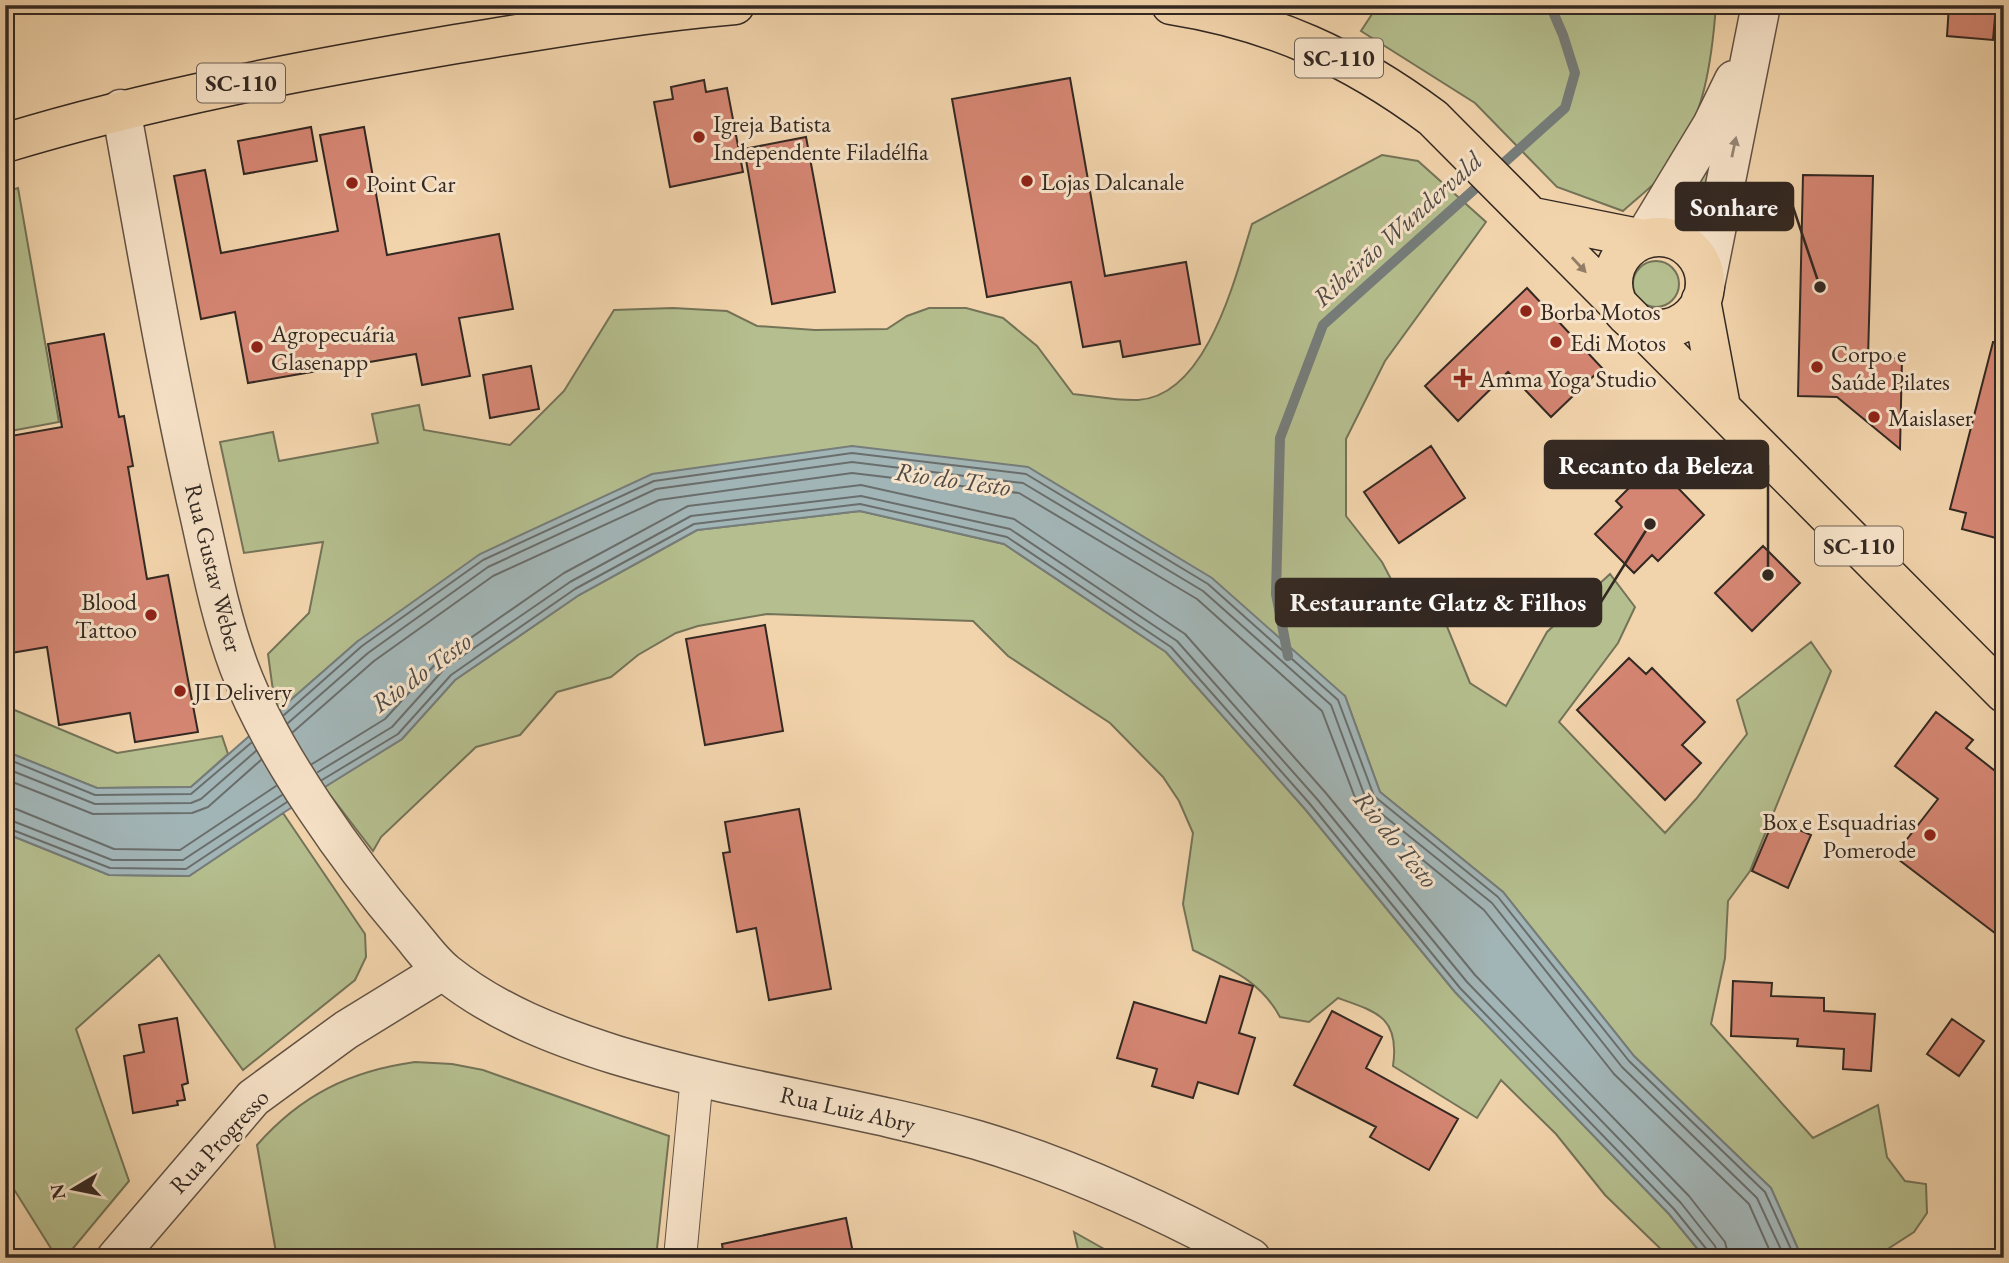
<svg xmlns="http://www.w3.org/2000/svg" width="2009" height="1263" viewBox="0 0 2009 1263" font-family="'EB Garamond',serif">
<rect width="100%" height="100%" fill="#f2d4ac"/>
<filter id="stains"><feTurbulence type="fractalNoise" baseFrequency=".00286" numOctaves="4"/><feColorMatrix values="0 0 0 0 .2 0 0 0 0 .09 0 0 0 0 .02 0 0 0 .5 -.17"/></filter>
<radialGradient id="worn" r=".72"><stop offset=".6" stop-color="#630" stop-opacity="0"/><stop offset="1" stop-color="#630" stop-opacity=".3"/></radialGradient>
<path fill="#b5be8e" stroke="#747358" stroke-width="2" d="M1378 5H1716C1712 60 1704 119 1670 166 1658 183 1638 197 1623 211L1557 187 1475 103 1361 31Z
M1715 141 1703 242 1692 226 1672 223Z
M1382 155 1418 161 1486 222 1385 361 1346 439V516L1382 562 1404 604 1446 624 1470 683 1506 706 1547 632 1610 574 1635 607 1618 643 1559 722 1665 833 1696 799 1747 734 1737 700 1811 642 1831 671 1750 871 1728 901 1725 958 1711 1024 1813 1138 1878 1105 1887 1157 1905 1181 1926 1184 1927 1213 1914 1232 1883 1252 1860 1258H1802L1771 1188 1634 1056 1503 892 1380 792 1345 696 852 446 358 641 276 713 268 654 309 613 323 542 244 553 220 442 273 432 279 461 378 443 372 414 419 405 424 430 510 445 564 391 614 310 673 308 727 311 757 326 815 330 887 329 907 316 929 308H966L1003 318 1037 346 1073 394C1094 396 1117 401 1138 400 1207 396 1235 278 1252 224Z
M18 188 59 422 5 432V192Z
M1633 284a23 23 0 1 1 46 0a23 23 0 1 1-46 0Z
M860 511 1004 544 1166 652 1305 809 1455 992 1669 1214 1705 1258H1670L1605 1195 1556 1134 1501 1080 1477 1118 1393 1066C1400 1018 1378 1012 1338 998L1309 1022 1280 1017C1261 981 1228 968 1193 950L1183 904 1193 833 1179 801 1163 777 1110 723 1008 656 973 621 767 614 698 626 676 633 638 655 611 677 557 692 520 735 476 747 381 837 373 851 324 787 402 739 455 680 579 595 697 530Z
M5 706 117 753 222 736 228 754 191 787 97 788 5 751Z
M283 813 365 934 366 957 355 980 243 1070 159 955 76 1029 129 1181 65 1258H57L5 1175V833L109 875 189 876Z
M415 1062 452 1064 483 1070 669 1136 656 1258H277L257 1145C301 1095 350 1071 415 1062Z
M1074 1232 1120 1258H1080Z"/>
<path fill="#a2b5b6" stroke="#767d7b" stroke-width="2" d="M852 446 1028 467 1212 578 1345 696 1380 792 1503 892 1634 1056 1771 1188 1802 1258H1705L1669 1214 1455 992 1305 809 1166 652 1004 544 860 511 697 530 579 595 455 680 402 739 283 813 189 876 109 875 5 833V751L97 788 191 787 358 641 480 554 652 474Z"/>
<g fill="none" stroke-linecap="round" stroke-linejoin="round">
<path stroke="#6a6e6c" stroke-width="2" d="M284 715 362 646 483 560 654 481 852 453 1026 474 1208 584 1338 700 1374 796 1498 897 1629 1061 1765 1192 1795 1258
M288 723 368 653 488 567 656 489 852 462 1023 483 1203 591 1331 705 1367 802 1492 903 1622 1067 1757 1198 1785 1258
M293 732 374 661 493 576 659 500 852 473 1019 493 1197 599 1322 711 1359 808 1484 910 1614 1074 1749 1204 1773 1258
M5 758 95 795 191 794 251 743
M312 764 385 719 439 660 564 573 688 506 861 485 1014 519 1185 634 1325 792 1475 975 1689 1196 1725 1242 1729 1258
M5 768 95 804 191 803 201 799 256 751
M318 772 392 727 445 668 570 582 691 516 861 496 1010 529 1177 641 1317 799 1467 982 1681 1203 1715 1246 1719 1258
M5 779 93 814 192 813 208 807 261 760
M322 780 398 734 451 675 575 589 694 524 860 504 1007 537 1171 647 1310 804 1460 988 1674 1209 1708 1251 1710 1258
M5 808 16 809 114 849 180 850 276 786
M5 818 112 860H183L282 795
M5 827 110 868 186 869 287 802"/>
<path stroke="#767d7b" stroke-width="10" d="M1288 656 1276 594 1280 438 1323 325 1565 108 1575 73 1563 35 1550 5"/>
</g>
<path fill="#d58673" stroke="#332822" stroke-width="2" d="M1949 5H1996L1993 40 1947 36Z
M1070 78 1105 276 1186 262 1200 344 1123 357 1120 341 1083 347 1071 282 987 297 952 99Z
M704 80 706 92 727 88 743 172 670 187 654 102 673 99 671 87Z
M311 127 317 161 244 174 238 141Z
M364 127 387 255 499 234 513 309 459 318 470 376 422 385 416 354 248 383 235 312 201 319 174 176 205 170 221 253 338 231 320 135Z
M806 137 835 292 772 304 744 149Z
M1803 175 1873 176 1868 358H1902L1900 449 1837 397 1798 396Z
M1527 288 1602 368 1551 417 1508 372 1458 421 1425 386Z
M104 334 119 417 124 416 133 466 128 467 147 579 168 575 198 732 135 742 130 713 59 725 47 647 5 654V437L62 427 48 344Z
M1993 342 2004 343V506L1996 538 1962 529 1966 513 1950 509Z
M531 366 539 409 490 418 483 375Z
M1431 446 1465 498 1399 543 1364 492Z
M1654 463 1704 515 1658 561 1652 555 1634 573 1595 534 1622 507 1616 501Z
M1763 546 1800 583 1752 631 1715 593Z
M765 625 783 731 705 745 686 639Z
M1629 658 1646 674 1652 668 1705 722 1682 745 1701 763 1665 800 1577 710Z
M1936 712 1973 740 1966 748 2004 778V940L1894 856 1938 799 1895 766Z
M799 809 831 989 769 1000 756 928 737 932 723 853 730 852 725 822Z
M1774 819 1811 835 1788 888 1752 871Z
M1220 976 1253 986 1239 1033 1255 1038 1238 1094 1198 1082 1193 1098 1152 1086 1157 1069 1117 1058 1134 1002 1206 1023Z
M1733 981 1772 983 1771 996 1824 998V1011L1875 1014 1871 1071 1843 1069 1844 1049 1797 1046 1798 1039 1731 1036Z
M1332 1011 1382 1037 1366 1068 1458 1119 1429 1170 1370 1137 1376 1127 1294 1085Z
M177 1018 188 1083 182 1085 185 1100 177 1101 178 1105 133 1113 124 1056 144 1052 139 1025Z
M1952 1019 1984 1041 1959 1076 1927 1054Z
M846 1218 854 1258H724L722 1244Z"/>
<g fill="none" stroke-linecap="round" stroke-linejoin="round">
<g stroke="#635344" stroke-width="34">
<path id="minor" d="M680 1258 697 1076"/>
</g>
<g stroke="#635344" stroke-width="41">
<path id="tertiary" d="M121 109C145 240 167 371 196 500 209 556 219 613 239 667 271 753 350 863 410 933 421 946 432 962 446 973 496 1013 556 1036 616 1055 734 1091 859 1106 977 1140 1072 1168 1164 1211 1251 1258
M1643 239 1712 125 1734 80
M1705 286 1761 5
M116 1258 253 1098 346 1030 442 971"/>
</g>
<g stroke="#332822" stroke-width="41">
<path id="primary" d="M1171 5C1272 21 1351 57 1433 118L2004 693
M5 143C153 98 304 70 456 44 549 29 641 13 735 5
M1533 217 1643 239
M1613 283a46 46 0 1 1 92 0a46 46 0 1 1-92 0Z
M1701 300 1721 407"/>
</g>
<use href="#minor" stroke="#f7e3c9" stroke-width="32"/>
<use href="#tertiary" stroke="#f7e3c9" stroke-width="38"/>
<use href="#primary" stroke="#f2d4ac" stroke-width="38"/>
</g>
<defs><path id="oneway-solid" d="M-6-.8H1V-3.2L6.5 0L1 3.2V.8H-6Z" transform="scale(1.75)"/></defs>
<use fill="#958676" href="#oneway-solid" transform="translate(1734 147) rotate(-78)"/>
<use fill="#927e67" href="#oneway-solid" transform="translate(1579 265) rotate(47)"/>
<g fill="#8f2418" stroke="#f7e3c9" stroke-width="2.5">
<circle cx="699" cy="137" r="7"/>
<circle cx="1027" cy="181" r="7"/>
<circle cx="352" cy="183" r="7"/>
<circle cx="1526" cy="311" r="7"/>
<circle cx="1556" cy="342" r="7"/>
<circle cx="257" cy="347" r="7"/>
<circle cx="1817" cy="367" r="7"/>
<path d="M1459.5 367.5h7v7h7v7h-7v7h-7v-7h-7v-7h7z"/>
<circle cx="1874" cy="417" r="7"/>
<circle cx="151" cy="615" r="7"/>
<circle cx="180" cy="691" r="7"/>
<circle cx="1930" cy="835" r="7"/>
</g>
<g text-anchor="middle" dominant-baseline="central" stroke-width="6" stroke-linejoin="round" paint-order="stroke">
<g fill="#f7e3c9" stroke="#6e6054" stroke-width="2">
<rect x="1295" y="38.5" width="88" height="39" rx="5"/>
<rect x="197" y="63.5" width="88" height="39" rx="5"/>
<rect x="1815" y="526.5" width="88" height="39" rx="5"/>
</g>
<g font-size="23" font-weight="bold" fill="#332822">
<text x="1339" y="58">SC-110</text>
<text x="241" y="83">SC-110</text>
<text x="1859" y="546">SC-110</text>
</g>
<g font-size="24" fill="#332822" stroke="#f7e3c9" text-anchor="start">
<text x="713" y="123">Igreja Batista<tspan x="713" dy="28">Independente Filadélfia</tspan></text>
<text x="1041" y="181">Lojas Dalcanale</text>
<text x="366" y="183">Point Car</text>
<text x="1540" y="311">Borba Motos</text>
<text x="271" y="333">Agropecuária<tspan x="271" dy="28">Glasenapp</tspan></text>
<text x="1570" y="342">Edi Motos</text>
<text x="1831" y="353">Corpo e<tspan x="1831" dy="28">Saúde Pilates</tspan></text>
<text x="1479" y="378">Amma Yoga Studio</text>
<text x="1888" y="417">Maislaser</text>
<text x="137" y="601" text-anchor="end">Blood<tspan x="137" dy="28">Tattoo</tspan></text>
<text x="194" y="691">JI Delivery</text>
<text x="1916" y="821" text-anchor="end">Box e Esquadrias<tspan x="1916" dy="28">Pomerode</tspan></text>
</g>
<g font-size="24" fill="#332822" stroke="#f7e3c9">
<text transform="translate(214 568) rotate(76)">Rua Gustav Weber</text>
<text transform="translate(848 1109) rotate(13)">Rua Luiz Abry</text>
<text transform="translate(219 1141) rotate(-47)">Rua Progresso</text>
</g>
<g font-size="26" font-style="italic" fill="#4f4b47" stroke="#f7e3c9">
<text transform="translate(1397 229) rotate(-42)">Ribeirão Wundervald</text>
<text transform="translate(953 479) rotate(8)">Rio do Testo</text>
<text transform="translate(421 672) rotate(-36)">Rio do Testo</text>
<text transform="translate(1396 839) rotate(51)">Rio do Testo</text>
</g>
</g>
<path fill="none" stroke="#332822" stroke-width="2.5" d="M1820 287L1793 207M1768 575L1768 465M1650 524L1601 602"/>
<g fill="#332822" stroke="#f7e3c9" stroke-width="2.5">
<circle cx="1820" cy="287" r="7"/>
<circle cx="1768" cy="575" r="7"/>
<circle cx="1650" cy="524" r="7"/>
</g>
<g fill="#332822" stroke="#332822" stroke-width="2.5">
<rect x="1676" y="183" width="117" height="47" rx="7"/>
<rect x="1545" y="441" width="223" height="47" rx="7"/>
<rect x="1276" y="579" width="325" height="47" rx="7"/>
</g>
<g font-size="26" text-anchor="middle" font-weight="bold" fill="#fff">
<text x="1734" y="216">Sonhare</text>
<text x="1656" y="474">Recanto da Beleza</text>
<text x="1438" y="611">Restaurante Glatz &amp; Filhos</text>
</g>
<rect width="2009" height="1263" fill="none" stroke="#f2d4ac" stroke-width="28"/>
<rect x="7" y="7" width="1995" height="1249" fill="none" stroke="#332822" stroke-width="3.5"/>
<rect x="14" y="14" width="1981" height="1235" fill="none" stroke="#332822" stroke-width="2"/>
<g transform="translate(74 1189) rotate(260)" stroke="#f7e3c9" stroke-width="5" paint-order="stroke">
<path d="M0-5L12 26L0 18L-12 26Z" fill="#332822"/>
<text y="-10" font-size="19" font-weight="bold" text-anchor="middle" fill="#332822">N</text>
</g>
<rect width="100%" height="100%" filter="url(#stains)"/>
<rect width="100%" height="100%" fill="url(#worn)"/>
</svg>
